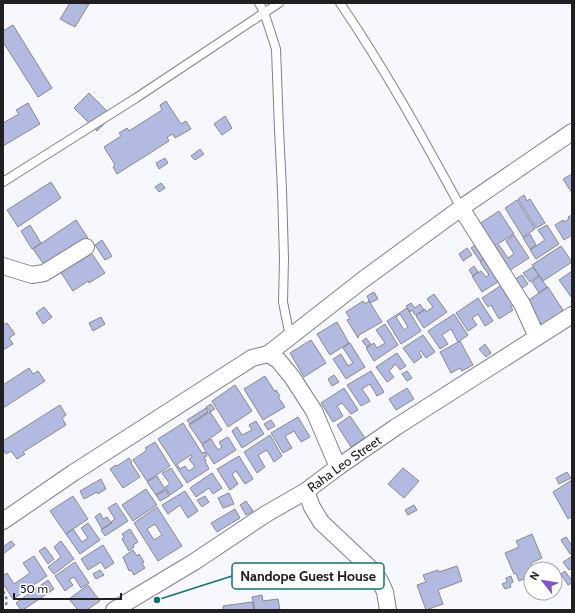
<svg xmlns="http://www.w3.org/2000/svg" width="575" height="613" viewBox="0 0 575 613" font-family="Cabin,sans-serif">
<rect width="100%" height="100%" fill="#f6f8fe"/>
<path fill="#b3bae1" stroke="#888991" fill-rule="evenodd" d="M70 3 89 4 75 27 60 19Z
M13 25 52 88 38 97 3 42V31Z
M89 93 112 116 97 131 74 108Z
M166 101 181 124 186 121 191 129 175 138 173 134 167 137 169 141 117 174 113 167 115 165 104 147 121 136 119 133 127 128 129 131 162 110 160 105Z
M28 103 40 124 3 146V123L19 114 16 110Z
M225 116 232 128 222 135 214 124Z
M200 149 204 154 195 160 191 156Z
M165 158 168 163 159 169 156 163Z
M572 174V193L563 179Z
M51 182 61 198 18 227 7 210Z
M161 183 165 188 159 192 155 187Z
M524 195 527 201 530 199 545 223 536 228 518 199Z
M517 200 535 229 523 237 505 208Z
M499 211 514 234 491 248 479 224Z
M572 215V235L564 240 555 225 563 220 564 222 569 219 568 217Z
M76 220 88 238 45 266 33 249Z
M30 225 41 243 32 249 21 231Z
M547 225 559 244 536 259 530 250 545 240 538 230Z
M530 234 536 245 530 249 523 238Z
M514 235 529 258 507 272 492 250 499 245 508 258 514 254 506 241Z
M102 240 112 256 105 260 95 245Z
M479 242 488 255 480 261 471 248Z
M561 246 572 262 543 281 532 265Z
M467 248 472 255 463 261 459 254Z
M90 251 105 273 89 283 88 281 73 291 60 271Z
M489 256 504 278 482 292 472 276 481 271 486 277 489 275 480 262Z
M474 266 478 272 473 276 469 270Z
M533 267 539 275 530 282 523 273Z
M572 271V298L559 280Z
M522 275 528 284 518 291 512 281Z
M539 276 547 287 539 293 532 282Z
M506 282 518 302 511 307 513 310 499 319 491 305 488 307 482 298Z
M548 287 564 312 542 326 526 302Z
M374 292 378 299 370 303 367 296Z
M434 294 447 312 424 328 416 316 425 309 426 312 433 307 427 299Z
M478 298 493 321 485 326 478 314 472 318 477 325 468 331 456 313Z
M363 301 365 304 369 301 382 322 359 335 358 338 347 320 350 319 346 312Z
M411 303 415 308 420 304 424 310 415 315 412 310 410 312 406 306Z
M44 307 52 317 43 324 36 313Z
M407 308 421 331 401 344 387 321ZM400 314 408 327 404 330 396 317Z
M454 314 468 335 458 342 451 329 442 335 448 344 440 349 428 331Z
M101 317 105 324 93 331 89 323Z
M337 322 349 343 330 355 317 334Z
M7 323 15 334 9 338 13 344 3 350V325Z
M385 324 398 345 374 361 366 348 374 343 377 348 385 343 376 330Z
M423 335 435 352 426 358 421 351 419 353 422 357 414 363 403 348Z
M366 338 371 344 367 347 362 341Z
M311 340 326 363 304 377 290 353Z
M460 341 473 365 462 371 460 368 451 373 440 352Z
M350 343 365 367 346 379 333 359 341 354 348 366 353 363 343 348Z
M485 344 491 353 486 357 479 349Z
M397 353 406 366 400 370 396 364 393 366V367L389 371 394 377 387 382 376 367Z
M29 368 33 374 38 371 45 381 3 408V385Z
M371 371 384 392 377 396 370 384 362 389 370 401 361 406 347 385Z
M407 371 412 378 407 381 402 374Z
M334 375 339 382 332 386 328 379Z
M265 376 275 392 276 390 280 396 278 397 285 407 263 420 244 389Z
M235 385 252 411 228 427 212 401Z
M344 388 358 410 351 414 342 403 337 406 343 416 333 422 321 403Z
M407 388 414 399 396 410 389 399Z
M211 404 215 409 210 412 206 407Z
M60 405 66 415 62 418 66 425 23 452 25 454 17 459 11 451 6 454 3 449V441Z
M206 408 208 412 190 424 187 420Z
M210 412 222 430 202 444 189 425Z
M350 416 365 438 351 447 337 425Z
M298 417 310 437 301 442 294 431 285 436 292 448 283 453 271 433Z
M271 420 275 426 268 430 264 424Z
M256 421 264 434 242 448 232 431 237 427 242 435 252 430 249 425Z
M183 423 202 453 205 452 207 456 204 457 206 461H205L209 469 187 483 158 439ZM191 455 192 457 189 459 195 467 189 471 185 466 180 469 177 464Z
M270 435 282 456 274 462 267 450 258 455 265 467 257 473 244 452Z
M228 437 236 450 214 464 202 445 211 439 218 450 222 447 219 442Z
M155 442 170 466 147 481 133 460 147 450 145 448Z
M239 456 253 479 245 484 236 471 232 474 238 484 230 490 217 469Z
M129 458 132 462 131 463 140 477 123 488 110 469 116 465 117 466Z
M171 468 183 486 170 495 165 487 170 484 162 473Z
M403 468 419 481 404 498 388 484Z
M567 472 571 478 559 484 556 478Z
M212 473 222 488 213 494 209 488 196 497 190 488Z
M157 476 165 489 156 495 147 482Z
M101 479 106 489 98 494 97 492 84 499 80 491Z
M572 480V516L568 519 553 492Z
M146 489 157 505 133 521 122 505Z
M166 490 169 496 160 501 156 495Z
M185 491 198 511 188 518 180 505 168 514 162 505Z
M229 493 234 504 223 508 218 498Z
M73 496 88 519 66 534 50 511Z
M205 496 209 502 202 507 197 500Z
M246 501 253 511 246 515 240 505Z
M116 503 128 521 105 536 101 530 112 523 111 522 115 519 108 508Z
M414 505 417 510 408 515 405 510Z
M157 507 182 546 158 561 134 523ZM155 524 162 535 154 540 147 529Z
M235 509 240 518 217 532 211 523Z
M100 513 103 519 107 517 111 523 102 529 95 517Z
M88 523 100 540 80 554 66 534 73 529 82 542 88 538 81 528Z
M130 529 138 542 133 545 134 547 129 551 122 539 124 537 122 534Z
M532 534 542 558 531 563 533 569H531V573L529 574 530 576 519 581 516 573 514 574 505 553 519 547 516 541Z
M566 537 572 546V553L570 554 561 540Z
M11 541 15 545 3 554V547Z
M61 541 74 559 54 574 48 567 61 557 54 547Z
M103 545 114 563 105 569 101 562 88 570 81 559Z
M45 547 54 559 48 564 39 551Z
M133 550 137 556 139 554 144 562 142 563 145 568 134 575 131 570 129 571 123 557Z
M34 556 47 576 13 599 3 584V576L7 573 14 584 30 573 23 563Z
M571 557 572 559V568L569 570 563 562Z
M75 562 89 583 81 588 74 577 69 580 73 585 65 591 55 576Z
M457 566 462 581 438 590 443 604 426 610 417 585 426 582 423 575 438 570 439 572Z
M100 570 104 575 96 579 93 574Z
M565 571 572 581V583L568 585 561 574Z
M511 576 513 582 510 584 511 587 505 589 502 584 507 582 506 578Z
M48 580 54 589 23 610H21L16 603Z
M88 585 100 601 87 610H78L69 599Z
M262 595 263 601 278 599 280 610H255L252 597Z
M252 602 254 610H223V606Z"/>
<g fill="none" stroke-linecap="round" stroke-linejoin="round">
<g stroke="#808289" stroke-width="10">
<path id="lane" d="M259 3 264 12 276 49 279 129 282 190 284 258 283 302 290 337
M340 3C385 69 423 138 461 208
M3 182 136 98 279 3"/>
</g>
<g stroke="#808289" stroke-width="18">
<g id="street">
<path d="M461 208 522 304 537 337"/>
<path d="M3 266 32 275 44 273 86 247"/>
<path d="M268 354 364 279 461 208 572 132"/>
<path d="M306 491 312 507 321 522 372 570 380 581 385 592 388 610"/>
<path d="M3 521 73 473 252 358 268 354 278 360 292 377 314 411 338 467"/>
<path id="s1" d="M114 610 194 562 266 514 306 491 338 467 396 427 572 315"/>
</g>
</g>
<path stroke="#88898d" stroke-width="2.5" stroke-dasharray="3 3" stroke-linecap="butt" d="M3 591C6 598 10 602 3 607"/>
<use href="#lane" stroke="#fff" stroke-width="8"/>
<use href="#street" stroke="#fff" stroke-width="16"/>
</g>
<g text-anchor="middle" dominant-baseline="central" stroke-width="4" stroke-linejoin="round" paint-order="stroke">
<g font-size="13" fill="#202023" stroke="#fff">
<text stroke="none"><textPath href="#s1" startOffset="273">Raha Leo Street</textPath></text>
</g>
</g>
<path fill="none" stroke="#0f766e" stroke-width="1.5" d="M157 600L232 576"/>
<circle fill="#0f766e" stroke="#fff" stroke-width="1.5" cx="157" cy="600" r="4"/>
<rect fill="#fff" stroke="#0f766e" stroke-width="1.5" x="232" y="563" width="152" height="26" rx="4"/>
<g font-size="14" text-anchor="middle" font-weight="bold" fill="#202023">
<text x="308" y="581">Nandope Guest House</text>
</g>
<rect width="575" height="613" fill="none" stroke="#202023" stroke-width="8"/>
<g transform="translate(543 581) rotate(301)"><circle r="19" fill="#ffffff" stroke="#a6a6a7"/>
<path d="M0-3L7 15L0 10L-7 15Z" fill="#7f54cd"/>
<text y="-6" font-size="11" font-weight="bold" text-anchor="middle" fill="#202023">N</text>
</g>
<path d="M14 593v6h107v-6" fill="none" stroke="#202023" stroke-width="2"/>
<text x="20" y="593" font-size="12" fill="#202023" stroke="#ffffff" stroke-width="3" paint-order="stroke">50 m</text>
</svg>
